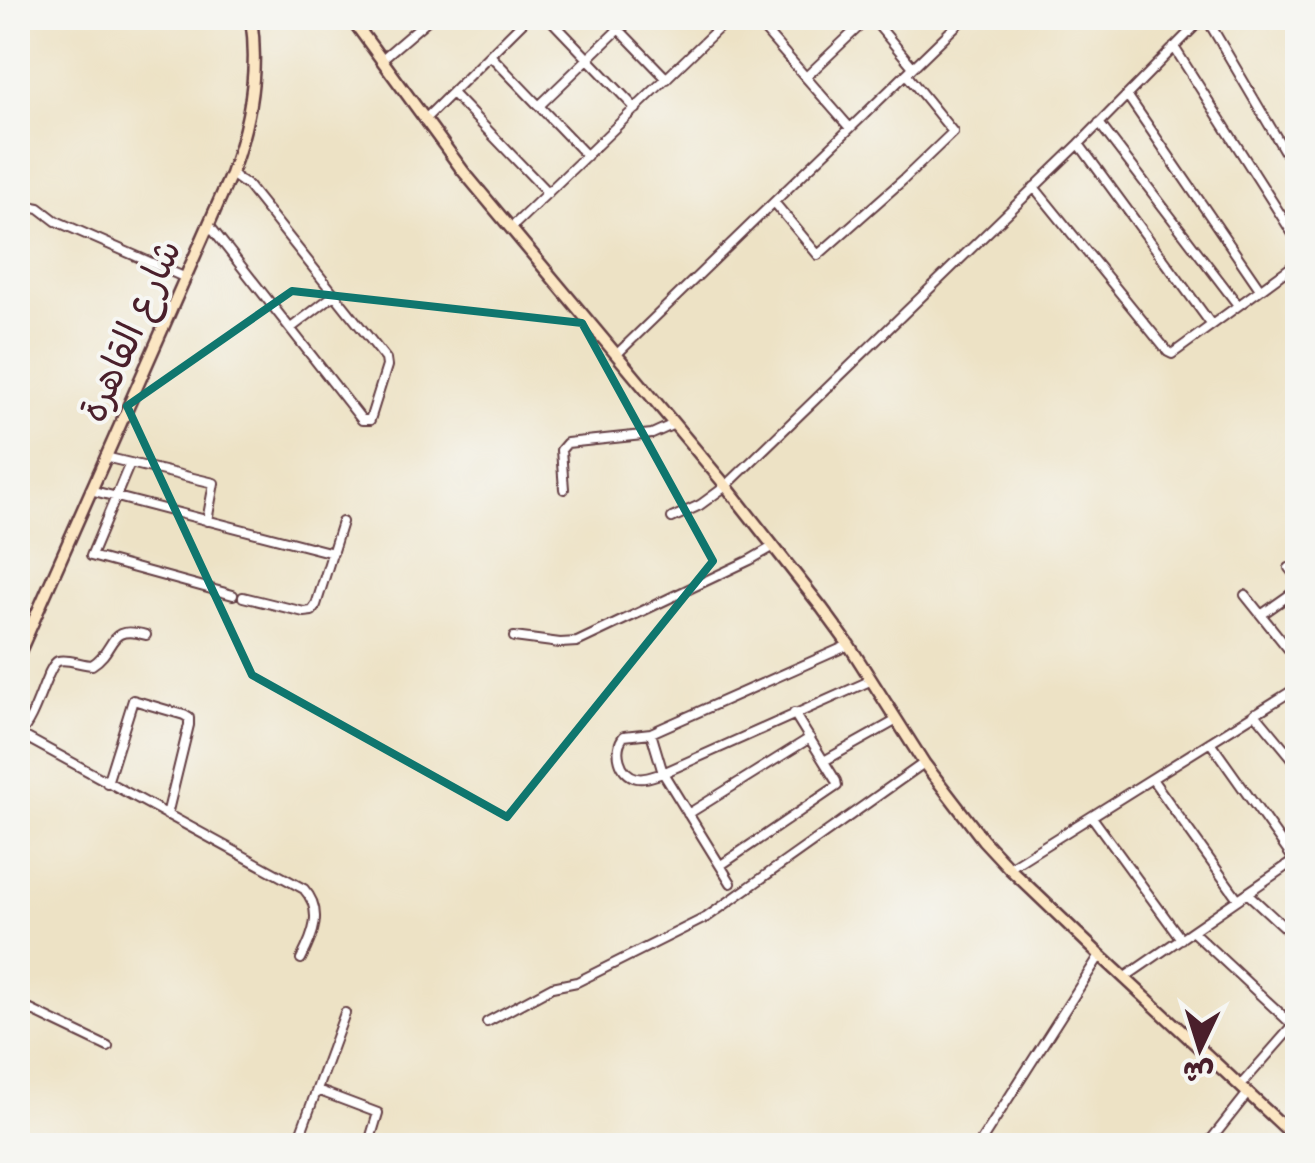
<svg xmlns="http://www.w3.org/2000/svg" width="1315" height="1163" viewBox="0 0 1315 1163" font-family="'Patrick Hand','Playpen Sans Arabic',sans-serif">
<rect width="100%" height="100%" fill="#f6f6f2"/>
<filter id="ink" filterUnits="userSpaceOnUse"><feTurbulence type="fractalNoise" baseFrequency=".01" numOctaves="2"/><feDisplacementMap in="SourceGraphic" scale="20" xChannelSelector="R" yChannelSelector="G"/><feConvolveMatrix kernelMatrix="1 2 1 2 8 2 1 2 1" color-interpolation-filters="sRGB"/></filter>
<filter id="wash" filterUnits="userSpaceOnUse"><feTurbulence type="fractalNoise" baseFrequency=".0048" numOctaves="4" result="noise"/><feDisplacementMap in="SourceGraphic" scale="40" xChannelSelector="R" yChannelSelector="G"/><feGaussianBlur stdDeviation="2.25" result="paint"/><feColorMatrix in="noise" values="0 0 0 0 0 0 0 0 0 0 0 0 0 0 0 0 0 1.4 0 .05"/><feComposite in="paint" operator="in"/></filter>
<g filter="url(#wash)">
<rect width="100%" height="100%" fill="#ede2c5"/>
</g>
<g filter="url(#ink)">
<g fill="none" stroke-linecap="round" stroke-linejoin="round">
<g stroke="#623c42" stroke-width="12">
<path id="minor" d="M549 18 636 109
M608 18 667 79
M703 18 716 30
M754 18 850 128
M872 18 913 67
M1174 47 1298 242
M490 55 587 156
M381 60 430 18
M806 77 868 18
M452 93 548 193
M1127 95 1260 289
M539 106 630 18
M424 120 527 18
M1099 123 1238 305
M1079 144 1211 324
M1034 187 1168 352 1172 354 1298 262
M774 202 818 255 903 180 953 132 906 74
M18 204 39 208 56 221 186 278
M209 225 362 420H370L387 366 386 359 248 186 231 174
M511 228 729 18
M291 328 334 295
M616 355 964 18
M105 457 214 483 207 521
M130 463 91 556 233 595
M564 489 561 450 567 443 652 434 674 424
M90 490 333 553
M672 518 700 505 726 486 1079 144 1201 20 1207 19 1211 26 1298 174
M1289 568 1298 579
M1245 595 1298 661
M243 597 304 612 312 611 316 605 342 522
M1261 615 1298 589
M514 637 560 643 577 642 750 560 774 546
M849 645 651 733 624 736C613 749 619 774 637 778 646 780 655 775 663 773L872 680
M1255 713 1298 765
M18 733 304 889C324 911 313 936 301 959
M651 733 663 773 731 883
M19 734C36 720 47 665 58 661 67 658 82 665 92 665 118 649 105 624 146 635
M1210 742 1294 860
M824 761 897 720
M1152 779 1238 899
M107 783 133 700 184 715 189 718V725L167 815
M688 814 810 738
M1092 817 1181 939
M721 865 837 786 836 781 794 713
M1009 868 1298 687
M1247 893 1298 940
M1192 931 1298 1030
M1125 977 1298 858
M18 1004 108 1047
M487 1022 552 987 577 982 707 917 924 763
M1240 1086 1298 1020
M317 1090 378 1113 368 1146
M296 1146 345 1013
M978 1146 1100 955
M1206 1146 1248 1093"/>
</g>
<g stroke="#623c42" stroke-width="15">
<path id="secondary" d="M351 18 463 171 726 486 822 608 849 645 924 763 983 840 1009 868 1100 955 1298 1140
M18 656 231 174C250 123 259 71 251 18"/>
</g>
<use href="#minor" stroke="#fff" stroke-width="8"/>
<use href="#secondary" stroke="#fbe6c3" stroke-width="10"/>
</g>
</g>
<path fill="none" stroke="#0f766e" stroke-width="8" stroke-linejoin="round" d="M292 291 582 323 713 561 507 817 252 675 127 406Z"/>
<g text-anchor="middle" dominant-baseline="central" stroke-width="8" stroke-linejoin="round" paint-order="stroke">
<g font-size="38" fill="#4a1f2b" stroke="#f6f6f2">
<text transform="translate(129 330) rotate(-66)">شارع القاهرة</text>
</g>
</g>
<rect width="1315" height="1163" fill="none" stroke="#f6f6f2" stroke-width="60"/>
<g transform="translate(1200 1048) rotate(184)" stroke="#f6f6f2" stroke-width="8" paint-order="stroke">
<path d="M0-8L18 38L0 25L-18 38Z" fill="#4a1f2b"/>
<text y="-15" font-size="28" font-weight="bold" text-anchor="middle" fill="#4a1f2b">ش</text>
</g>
</svg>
